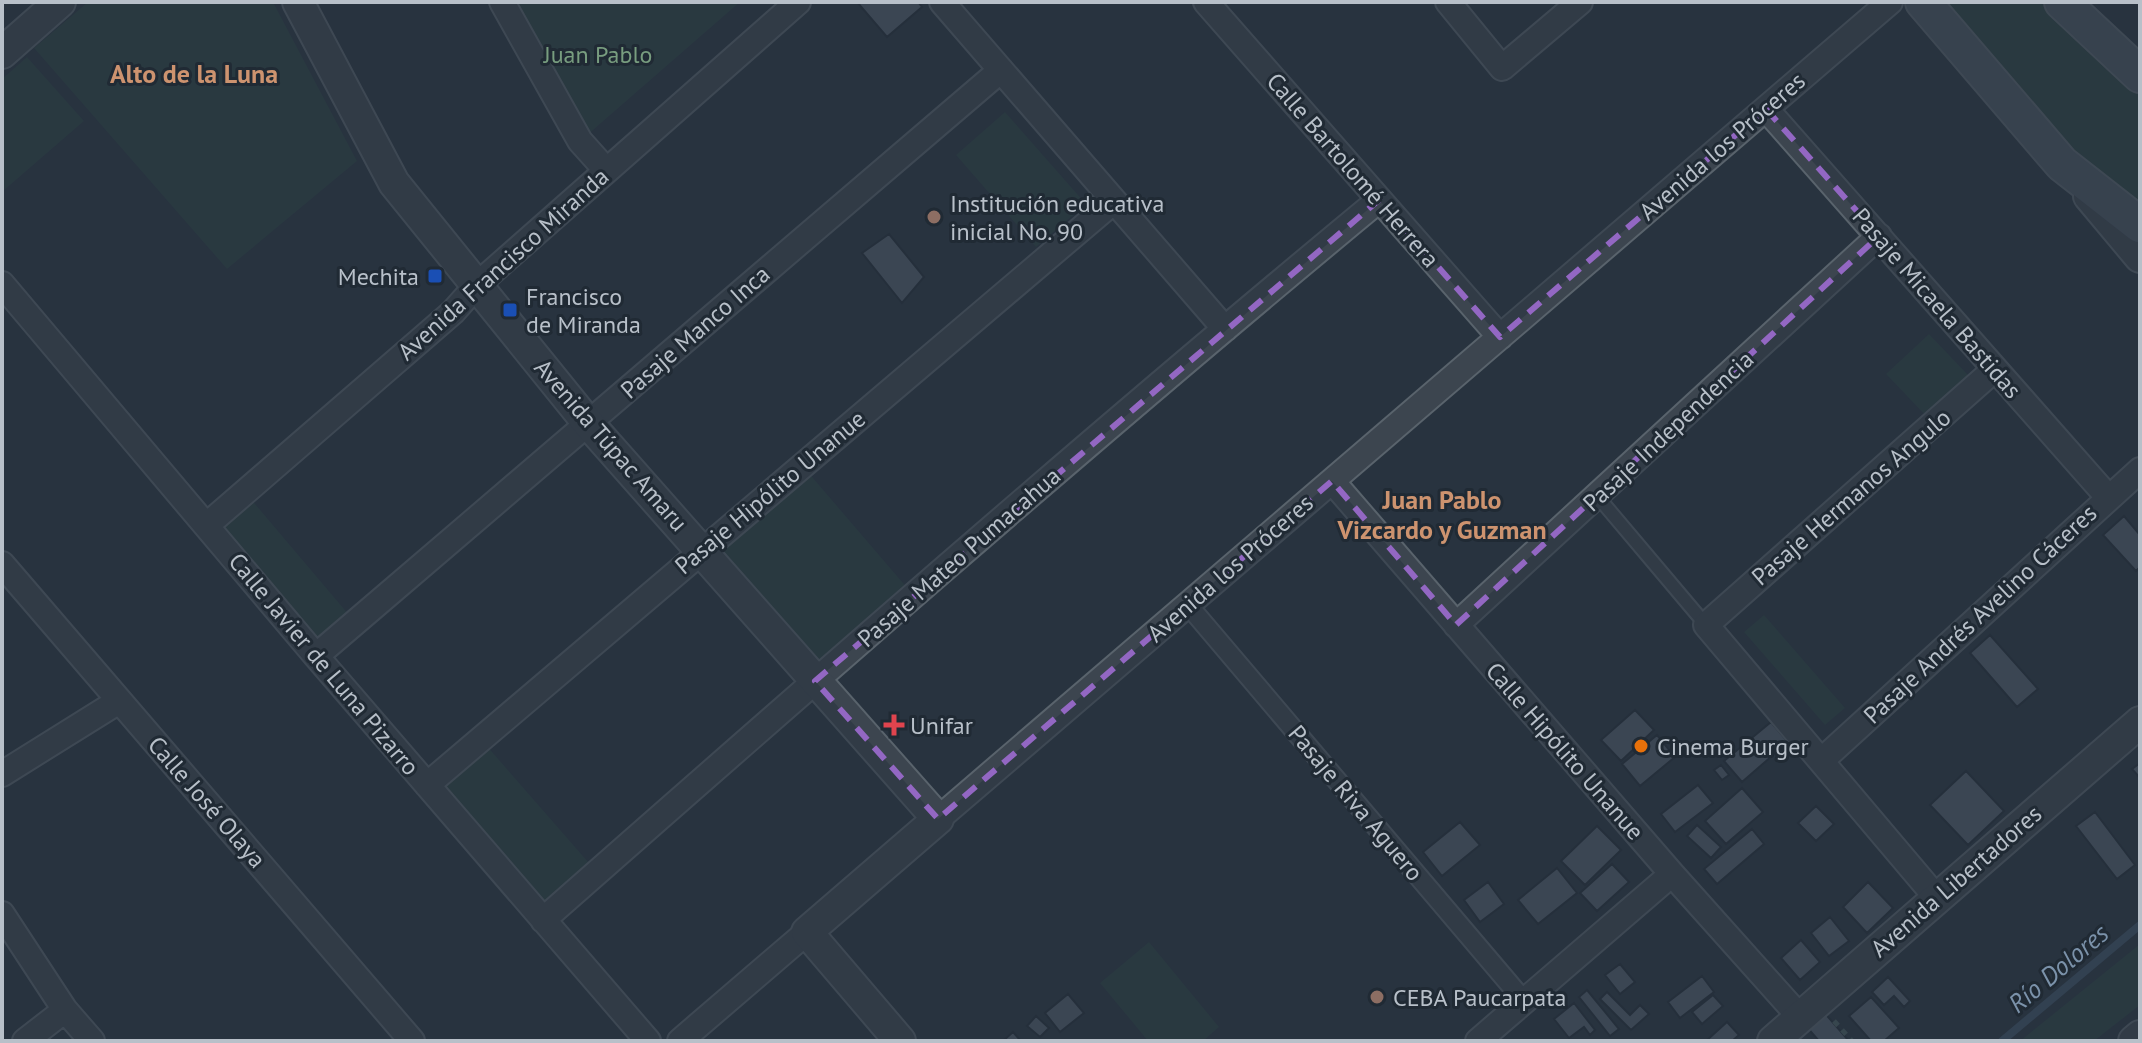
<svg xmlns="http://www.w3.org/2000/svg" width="2142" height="1043" viewBox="0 0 2142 1043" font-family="'PT Sans',sans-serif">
<rect width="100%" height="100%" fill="#28333f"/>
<path fill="#2b4041" d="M88 2H273L357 161 227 269 34 48Z
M509 2H740L585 137Z
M1950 2H2045L2140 93V215L2069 159 1943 8Z
M27 57 84 121 2 192V79Z
M1005 112 1086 204 1036 247 956 155Z
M1929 334 1970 377 1927 417 1886 374Z
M807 471 909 590 818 667 716 548Z
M250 498 350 616 317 643 218 525Z
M1764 615 1845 708 1825 725 1744 632Z
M486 745 589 863 544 902 441 784Z
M1149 942 1219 1027 1203 1041H1148L1100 983Z
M2140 944V1005L2094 1041H2020Z"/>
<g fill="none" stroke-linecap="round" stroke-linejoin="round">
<path stroke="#3f5266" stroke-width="8" d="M2002 1041 2140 925"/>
</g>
<path fill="#535e6c" stroke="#222c36" stroke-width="2" d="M857 2H918L922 7 887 37Z
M889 234 924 277 902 303 862 253Z
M2124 516 2140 535V567L2136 571 2103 535Z
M1990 635 2038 689 2017 707 1970 653Z
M1635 710 1654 730 1621 761 1601 740Z
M1771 722 1788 742 1742 782 1724 761Z
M1657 735 1675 757 1640 786 1622 764Z
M2140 763V778L2132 769Z
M1721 765 1729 775 1722 780 1714 770Z
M1966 771 2004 811 1968 845 1930 805Z
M1698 785 1713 803 1675 832 1661 814Z
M1742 788 1763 812 1726 844 1705 821Z
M1816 806 1834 824 1816 841 1798 823Z
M2095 812 2135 865 2117 879 2076 826Z
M1460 822 1480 845 1442 876 1423 852Z
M1697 825 1721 847 1711 858 1687 836Z
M1597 826 1621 850 1585 885 1561 861Z
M1752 829 1764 844 1717 884 1704 869Z
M1612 864 1629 882 1597 911 1580 893Z
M1557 868 1577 893 1538 924 1518 900Z
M1488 882 1504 904 1480 922 1464 900Z
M1868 882 1893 908 1867 933 1843 907Z
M1830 917 1849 941 1829 956 1811 933Z
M1801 940 1820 962 1800 980 1781 958Z
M1620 964 1635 982 1620 994 1605 975Z
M1702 976 1714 992 1680 1018 1668 1002Z
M1888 977 1910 1001 1904 1007 1894 996 1884 1005 1872 992Z
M1587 990 1619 1029 1610 1036 1579 997Z
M1607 992 1630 1015 1640 1005 1649 1014 1631 1030 1600 999Z
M1068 994 1084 1013 1060 1032 1045 1013Z
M1713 995 1723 1006 1702 1024 1692 1012Z
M1871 997 1899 1028 1884 1041H1871L1849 1016Z
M1574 1003 1595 1030 1590 1035 1584 1027 1569 1038 1554 1019Z
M1822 1010 1849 1041H1819L1805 1025Z
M1036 1016 1049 1028 1040 1037 1027 1026Z
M1727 1022 1739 1035 1732 1041H1706Z
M1013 1032 1021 1041H1003Z"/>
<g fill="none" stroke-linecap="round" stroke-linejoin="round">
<g stroke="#59636c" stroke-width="16">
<path id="service" d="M1598 497 1706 625"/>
</g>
<g stroke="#59636c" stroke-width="22">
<path id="pedestrian" d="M1188 605 1524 1001"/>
</g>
<g stroke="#59636c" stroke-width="28">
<path id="minor" d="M502 2 580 141 606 170
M942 2 1225 329
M1206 2 1500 337
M1448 2 1502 68 1580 2
M1766 109 2108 497
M2 284 316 656 648 1041
M1332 481 1672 874 1800 1017
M207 525 453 312 477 285 798 2
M2 564 412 1041
M1456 625 1879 236
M316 656 1001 70
M1821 761 2140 470
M2 774 119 701
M427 785 1114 201
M938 819 1890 2
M1936 897 1706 625 1995 369
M2 914 65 1010 92 1041
M543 920C819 677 1096 434 1379 200
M25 1041 65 1010
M680 1041 807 932
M1478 1041 1672 874"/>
</g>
<g stroke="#59636c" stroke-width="34">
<path id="tertiary" d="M298 2 394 183 588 423 938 819 807 932 900 1041
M2 53 60 2
M2089 196 2140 257
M1773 1041 2140 722
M2134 1041 2140 1036"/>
</g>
<g stroke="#59636c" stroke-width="38">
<path id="secondary" d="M1923 2 2062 164 2140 225
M2062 2 2140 75"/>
</g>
<path stroke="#4a5d5f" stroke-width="5" stroke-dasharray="6 6" stroke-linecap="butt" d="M1834 1021 1852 1041"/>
<use href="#service" stroke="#3c454f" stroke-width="12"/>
<use href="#pedestrian" stroke="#3c454f" stroke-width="18"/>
<use href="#minor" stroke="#3c454f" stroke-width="24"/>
<use href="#tertiary" stroke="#3c454f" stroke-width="30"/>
<use href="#secondary" stroke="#4a5461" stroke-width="34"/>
</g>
<path d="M0 0H2142V1043H0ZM1766 109 1879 236 1456 625 1332 481 938 819 815 681 1379 200 1500 337Z" fill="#28333f" fill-opacity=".55" fill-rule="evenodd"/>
<path fill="none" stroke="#9367c3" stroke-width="6" stroke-dasharray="16 10" stroke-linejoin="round" d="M1766 109 1879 236 1456 625 1332 481 938 819 815 681 1379 200 1500 337Z"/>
<g fill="#8d6e63" stroke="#202a34" stroke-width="3">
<circle cx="934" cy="217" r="8"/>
<circle cx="1377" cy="997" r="8"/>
</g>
<g fill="#1a4fb4" stroke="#202a34" stroke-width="3">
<rect x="427" y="268" width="16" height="16" rx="4"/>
<rect x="502" y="302" width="16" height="16" rx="4"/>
</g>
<path fill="#e0444e" stroke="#202a34" stroke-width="3" d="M890 713h8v8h8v8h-8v8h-8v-8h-8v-8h8z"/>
<circle fill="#e8710a" stroke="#202a34" stroke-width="3" cx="1641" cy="746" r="8"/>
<g text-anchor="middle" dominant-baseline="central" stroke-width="6" stroke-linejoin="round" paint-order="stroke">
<g font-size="24" fill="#789d7f" stroke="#202a34">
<text x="598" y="54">Juan Pablo</text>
</g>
<g font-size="24" fill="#b8c0c9" stroke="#202a34">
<text transform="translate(1722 146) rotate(-41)">Avenida los Próceres</text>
<text transform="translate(1353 170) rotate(49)">Calle Bartolomé Herrera</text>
<text transform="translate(503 264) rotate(-42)">Avenida Francisco Miranda</text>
<text transform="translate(1937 303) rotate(49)">Pasaje Micaela Bastidas</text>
<text transform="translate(695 332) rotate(-41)">Pasaje Manco Inca</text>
<text transform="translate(1668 431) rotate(-43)">Pasaje Independencia</text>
<text transform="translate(611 445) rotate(49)">Avenida Túpac Amaru</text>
<text transform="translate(770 492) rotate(-40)">Pasaje Hipólito Unanue</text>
<text transform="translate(1851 497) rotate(-41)">Pasaje Hermanos Angulo</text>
<text transform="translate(959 557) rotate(-41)">Pasaje Mateo Pumacahua</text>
<text transform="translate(1230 568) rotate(-41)">Avenida los Próceres</text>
<text transform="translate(1980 614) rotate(-43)">Pasaje Andrés Avelino Cáceres</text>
<text transform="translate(324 664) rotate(50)">Calle Javier de Luna Pizarro</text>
<text transform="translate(1565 751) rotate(49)">Calle Hipólito Unanue</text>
<text transform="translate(207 802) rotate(49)">Calle José Olaya</text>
<text transform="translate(1356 803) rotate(50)">Pasaje Riva Aguero</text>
<text transform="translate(1956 881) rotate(-41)">Avenida Libertadores</text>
</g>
<g font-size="24" fill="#b8c0c9" stroke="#202a34" text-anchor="start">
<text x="950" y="203">Institución educativa<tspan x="950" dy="28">inicial No. 90</tspan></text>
<text x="419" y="276" text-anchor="end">Mechita</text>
<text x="526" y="296">Francisco<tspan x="526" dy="28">de Miranda</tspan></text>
<text x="910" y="725">Unifar</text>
<text x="1657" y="746">Cinema Burger</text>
<text x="1393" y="997">CEBA Paucarpata</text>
</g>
<g font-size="26" font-weight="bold" fill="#cd936f" stroke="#202a34">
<text x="194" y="73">Alto de la Luna</text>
<text x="1442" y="499">Juan Pablo<tspan x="1442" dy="30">Vizcardo y Guzman</tspan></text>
</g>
<g font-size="26" font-style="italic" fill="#7b92aa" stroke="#202a34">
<text transform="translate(2058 968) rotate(-40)">Río Dolores</text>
</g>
</g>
<rect width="2142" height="1043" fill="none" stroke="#b8c0c9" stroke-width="8"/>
</svg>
